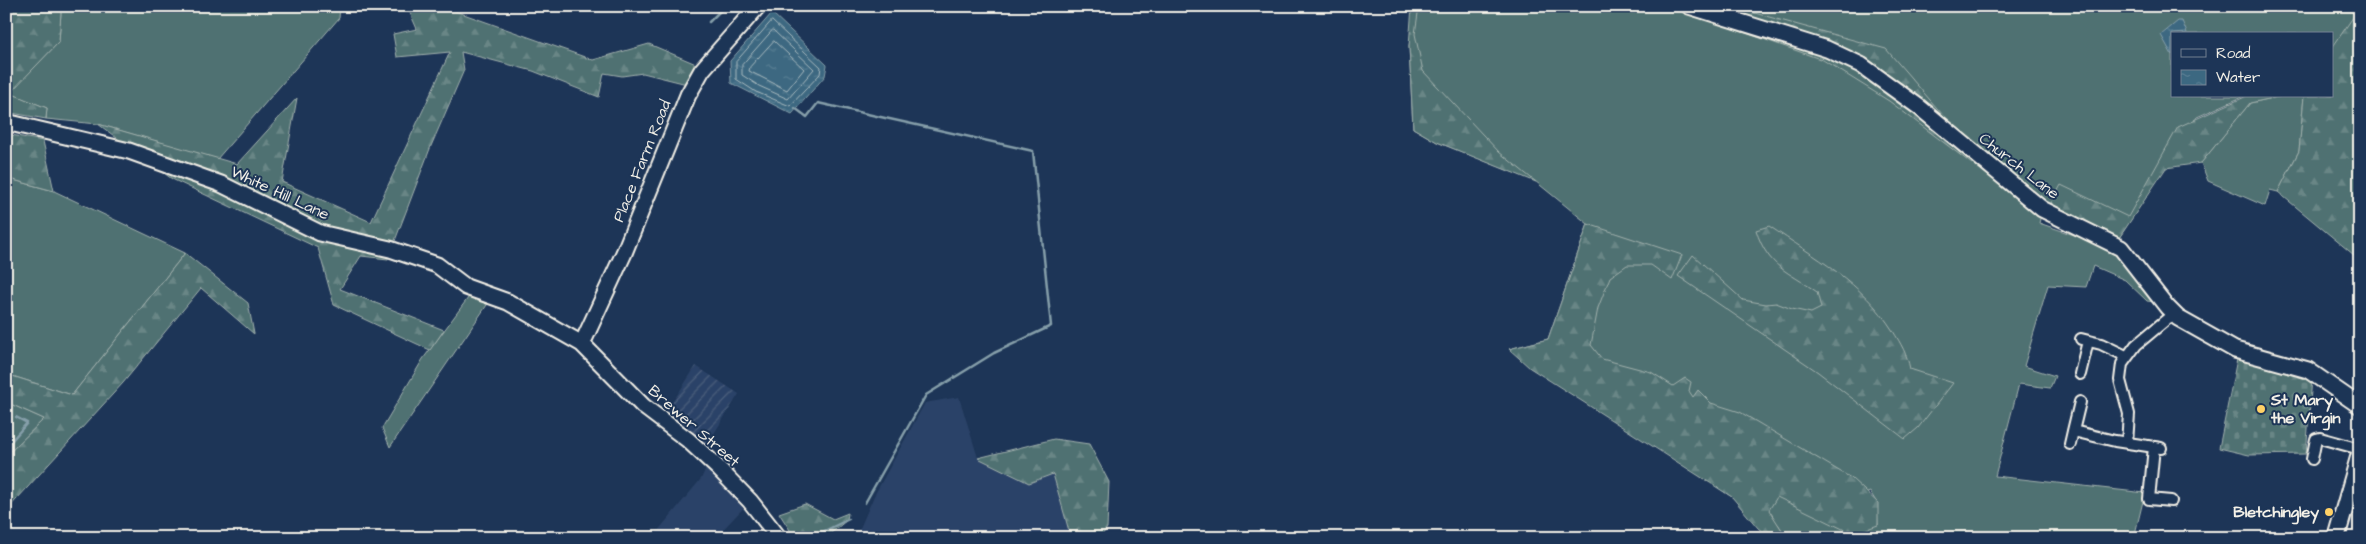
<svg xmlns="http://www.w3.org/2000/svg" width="2366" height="544" viewBox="0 0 2366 544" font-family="'Architects Daughter',sans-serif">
<defs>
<pattern id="industrial-furrows" width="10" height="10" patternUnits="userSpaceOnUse" patternTransform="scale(1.25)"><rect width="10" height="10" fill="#2c4367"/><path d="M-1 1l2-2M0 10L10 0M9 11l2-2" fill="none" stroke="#4b5f7d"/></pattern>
<pattern id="forest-firs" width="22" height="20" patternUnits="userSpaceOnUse" patternTransform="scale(1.25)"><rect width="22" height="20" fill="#4f7172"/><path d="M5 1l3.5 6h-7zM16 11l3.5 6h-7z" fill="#698686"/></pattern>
<pattern id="cemetery-stones" width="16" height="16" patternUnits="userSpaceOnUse" patternTransform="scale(1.25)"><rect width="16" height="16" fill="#4f7172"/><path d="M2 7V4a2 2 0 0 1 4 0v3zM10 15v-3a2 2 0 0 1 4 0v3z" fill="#698686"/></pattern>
<pattern id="water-ripples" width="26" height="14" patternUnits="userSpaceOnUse" patternTransform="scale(1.25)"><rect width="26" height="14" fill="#3c6881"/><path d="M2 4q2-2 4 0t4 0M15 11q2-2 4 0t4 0" fill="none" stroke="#597e93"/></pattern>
</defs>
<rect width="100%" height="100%" fill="#1d3557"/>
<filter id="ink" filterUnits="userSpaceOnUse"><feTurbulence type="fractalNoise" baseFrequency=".02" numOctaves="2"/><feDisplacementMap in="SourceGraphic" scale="10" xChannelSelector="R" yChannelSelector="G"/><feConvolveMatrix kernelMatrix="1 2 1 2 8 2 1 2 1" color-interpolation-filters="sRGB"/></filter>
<g filter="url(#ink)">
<path fill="#2c4367" d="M959 397 978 458 1053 473 1071 538H860L857 535 874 496 925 403Z
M706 468 714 471 750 501 715 538H652L701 479Z"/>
<path fill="url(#industrial-furrows)" d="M696 366 739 394 704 449 663 417Z"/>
<path fill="#4f7172" stroke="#a2b1ad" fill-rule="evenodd" d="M50 6H340L339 18 217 159 98 124 46 119 47 108 9 93 59 42 61 12Z
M1415 6H2360V28L2332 53V34H2172V96H2244L2197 117 2117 241 2041 215 2039 223 2109 247 2154 302 2147 301 2125 280 2093 266 2086 287 2048 285 2024 366 2055 376 2050 388 2019 384 1995 476 2145 493 2134 538H1787L1778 524 1765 529 1732 497 1509 349 1548 339 1588 224 1535 181 1437 142 1413 128 1409 46ZM1870 492 1877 503 1878 525 1862 495Z
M2282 96H2304L2299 151 2278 192 2270 190 2265 206 2208 181 2201 163 2250 103Z
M6 178 54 191 185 253 72 395 6 374Z
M471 294 489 302 390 447 382 428 423 359Z
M6 402 44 419 6 456Z"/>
<path fill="url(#forest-firs)" stroke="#a2b1ad" d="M6 6H50L61 12 59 42 10 93 47 108 46 119 6 112Z
M407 6H441L593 60 649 44 696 64 687 84 643 73 622 76 604 73 599 97 533 71 461 52 464 70 431 146 388 259 361 256 340 289 444 330 430 350 334 305 318 248 172 179 98 124 237 164 297 98 282 182 371 222 450 52 397 57 393 34 417 29Z
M1412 6H1419L1415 34 1423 71 1499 152 1536 182 1437 142 1413 128 1409 46Z
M1669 6H1729L1886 49 1949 122 1983 151 1972 164 1889 101 1823 60Z
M2360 7V260L2278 192 2299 151 2304 96H2332V48Z
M2247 96H2282L2250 103 2201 163 2166 168 2117 241 2050 205 2061 185 2128 217 2178 127Z
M6 134 43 141 54 191 6 178Z
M1588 224 1682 255 1672 280 1651 265H1627L1610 277 1598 308 1591 345 1602 359 1651 372 1673 386 1685 378 1691 382 1689 391 1693 397 1698 390 1711 403 1740 412 1851 478 1878 503V525L1853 534 1777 497 1769 510 1787 538H1770L1758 528 1732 497 1530 368 1509 349 1548 339Z
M1769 226C1816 258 1862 282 1893 331 1901 344 1907 354 1910 369L1953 383 1918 428 1905 439 1818 372 1678 276 1693 255 1743 300 1766 304 1776 303 1792 309 1811 313 1821 308 1817 292C1788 271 1768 268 1756 230Z
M185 253 248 303 254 334 201 288 123 383 6 511V456L44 419 6 402V374L72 395Z
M1054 439 1089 444 1109 482 1107 528 1100 538H1071L1053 474 1029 483 978 458Z
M805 504 833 519 848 513 847 520 825 538H795L779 513Z"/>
<path fill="url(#cemetery-stones)" stroke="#a2b1ad" d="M2237 359 2284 366 2312 378 2306 454 2249 455 2219 448Z"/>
<path fill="url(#water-ripples)" stroke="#869faa" d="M772 13 827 65 825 76 792 114 731 83 730 61Z
M2178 21H2182L2187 33 2172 34V55L2161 35Z"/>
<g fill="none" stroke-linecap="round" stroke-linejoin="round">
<path stroke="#aababf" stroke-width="1" d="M772 21 821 67 820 74 790 106 756 92 736 79V62Z
M773 30 814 69 788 99 759 86 742 75V65Z
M774 41 804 69 787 90 749 71 750 67Z"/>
<path stroke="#869faa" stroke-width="2.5" d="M709 22 725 6
M795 108 807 117 818 103 1033 151 1051 326 994 353 926 395 865 503
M6 447 27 423 16 417
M810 538 849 519"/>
<g stroke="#f4f1e8" stroke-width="14">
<path id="street" d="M2081 339 2101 344 2126 356
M2080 374 2088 341
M2080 402 2073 431 2115 441 2161 448
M2127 443 2129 414 2120 380 2122 364 2136 345 2173 314
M2070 444 2073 431
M2154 447 2149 499 2171 501
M2312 459 2316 439 2320 438 2360 449"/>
</g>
<g stroke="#f4f1e8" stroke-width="19">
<path id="secondary" d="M1689 6 1827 49 1861 65 1919 107 2042 209 2121 248 2167 307 2178 318 2235 350 2308 370 2360 406
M6 122 129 151 221 184 320 233 390 249 437 265 466 287 508 302 582 344 643 406 688 440 717 467 750 501 779 538
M582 344 624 253 688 95 702 70 758 6"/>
</g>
<g stroke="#f4f1e8" stroke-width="20">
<path id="primary" d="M2336 538 2360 454"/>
</g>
<use href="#street" stroke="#1d3557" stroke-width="10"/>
<use href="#secondary" stroke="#1d3557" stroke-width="15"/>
<use href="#primary" stroke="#1d3557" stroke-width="16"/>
</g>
</g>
<g fill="#ffd166" stroke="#1d3557" stroke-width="2">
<circle cx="2261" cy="409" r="5"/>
<circle cx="2329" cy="512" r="5"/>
</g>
<g text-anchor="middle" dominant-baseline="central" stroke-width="4" stroke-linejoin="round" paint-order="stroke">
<g font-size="16" fill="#f4f1e8" stroke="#1d3557">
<text transform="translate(642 161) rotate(-68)">Place Farm Road</text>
<text transform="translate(2019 166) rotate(38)">Church Lane</text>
<text transform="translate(280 193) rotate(25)">White Hill Lane</text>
<text transform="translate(694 426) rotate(41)">Brewer Street</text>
</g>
<g font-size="16" font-weight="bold" fill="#f4f1e8" stroke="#1d3557" text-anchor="start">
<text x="2271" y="400">St Mary<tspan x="2271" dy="18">the Virgin</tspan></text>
<text x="2319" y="512" text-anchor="end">Bletchingley</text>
</g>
</g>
<rect width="2366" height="544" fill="none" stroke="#1d3557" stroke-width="25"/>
<rect x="12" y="12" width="2341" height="519" fill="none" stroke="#f4f1e8" stroke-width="2" filter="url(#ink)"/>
<rect x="2171" y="32" width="162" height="65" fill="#1d3557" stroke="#738091"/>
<rect x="2181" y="49" width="25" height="8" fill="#1d3557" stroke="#738091"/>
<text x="2216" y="58" font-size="15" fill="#f4f1e8">Road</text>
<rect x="2181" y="70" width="25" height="15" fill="url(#water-ripples)" stroke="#738091"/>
<text x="2216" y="82" font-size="15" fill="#f4f1e8">Water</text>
</svg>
